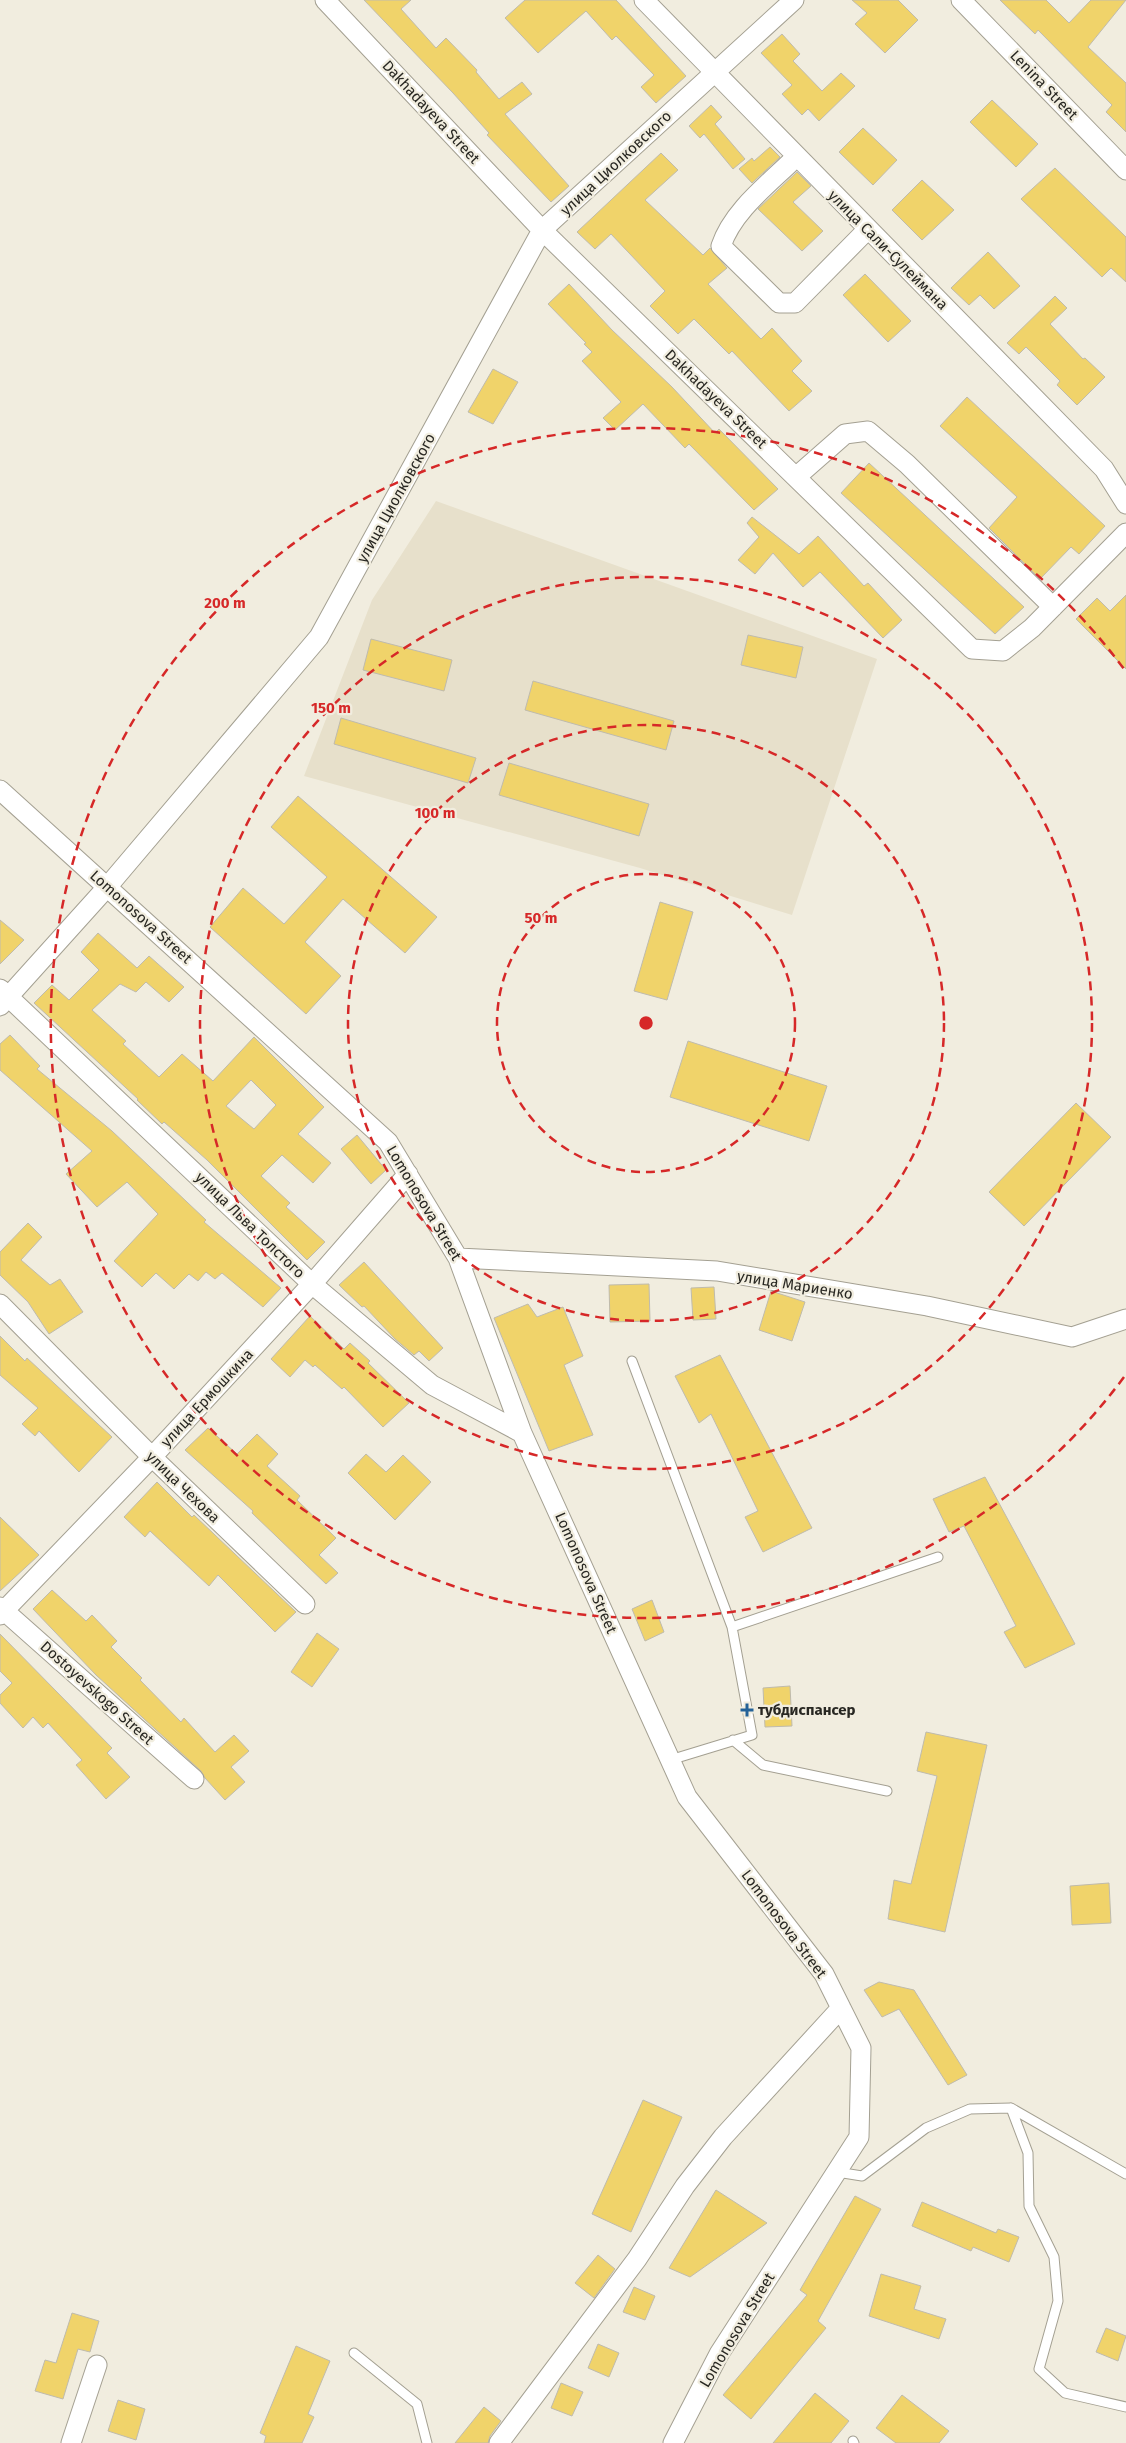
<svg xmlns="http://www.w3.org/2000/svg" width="1126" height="2443" viewBox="0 0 1126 2443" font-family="'Fira Sans',sans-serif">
<rect width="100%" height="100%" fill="#f1eddf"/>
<path fill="#e7e0cb" d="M436 501 877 659 792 915 640 868 304 776 372 600Z"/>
<path fill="#f0d36a" stroke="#bfbbad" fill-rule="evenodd" d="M364 0H411L401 9 436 48 446 38 477 70 476 72 499 99 522 82 532 94 505 114 569 186 551 202 487 135 489 133 453 93Z
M525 0H616L686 76 656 103 641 87 654 75 616 36 612 40 586 11 538 53 505 18Z
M852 0H898L918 20 885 53 855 24 867 13Z
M1000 0H1046L1069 23 1091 0H1126L1088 47 1126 83V132L1106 112 1112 105 1038 30 1035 34Z
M782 34 800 54 793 61 822 91 841 73 855 86 819 121 808 109 802 115 782 94 792 85 761 53Z
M992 100 1038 144 1016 167 970 122Z
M711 105 722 117 715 124 745 159 733 169 704 134 700 138 689 126Z
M863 128 897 160 873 185 839 152Z
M770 147 780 157 752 183 739 169 752 158 754 161Z
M661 153 678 170 645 200 703 255 710 248 727 268 708 284 761 339 772 328 802 361 792 371 812 391 789 411 732 351 729 354 694 319 678 334 650 306 665 291 611 234 595 249 577 232Z
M1055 168 1126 237V282L1111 268 1102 277 1021 199Z
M797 172 811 186 793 202 823 231 802 251 758 209Z
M922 180 954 210 922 240 892 210Z
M988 252 1020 286 994 309 980 295 969 305 951 288Z
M865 274 911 321 888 342 843 295Z
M569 284 612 330 672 387 715 433 719 429 778 489 754 510 689 444 685 448 643 404 615 430 603 418 621 402 582 361 592 352 584 344 586 343 548 304Z
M1055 296 1067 308 1050 324 1083 359 1085 358 1105 377 1077 405 1057 385 1060 381 1026 347 1019 354 1007 343Z
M493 369 518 382 493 424 468 412Z
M967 397 1105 526 1079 554 1071 547 1040 579 989 528 1017 497 940 426Z
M869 463 1024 607 995 634 841 493Z
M752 517 799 554 818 536 864 586 868 583 902 620 883 638 820 572 803 587 773 553 755 574 738 560 759 537 747 523Z
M1126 595V669L1076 619 1097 598 1110 611Z
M748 635 803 647 796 678 741 665Z
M371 639 452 660 444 691 363 670Z
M533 681 674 721 666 750 525 710Z
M341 718 476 758 468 783 334 744Z
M509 763 649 804 639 836 499 795Z
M298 796 437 917 405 953 343 899 305 942 341 976 306 1014 210 927 243 888 284 924 327 877 271 827Z
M660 902 693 912 667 1000 634 991Z
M0 920 24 940 0 964Z
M98 933 137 968 149 956 184 987 169 1002 146 982 136 992 120 984 92 1010 126 1041 123 1044 159 1077 182 1054 213 1081 254 1037 324 1107 298 1134 331 1163 313 1183 282 1155 261 1176 290 1203 286 1207 325 1242 307 1260 207 1160 164 1122 162 1124 137 1100 138 1099 34 1003 52 985 69 1000 99 970 81 952ZM251 1080 276 1105 254 1129 226 1106Z
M10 1035 40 1066 37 1069 112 1131 206 1220 204 1222 281 1288 263 1307 222 1273 215 1279 206 1272 198 1281 189 1274 174 1289 156 1273 142 1287 114 1261 158 1214 127 1182 97 1207 66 1174 92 1151 0 1070V1044Z
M688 1041 827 1086 809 1141 670 1097Z
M1076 1103 1111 1137 1024 1226 989 1192Z
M357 1135 386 1170 371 1184 341 1149Z
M28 1223 42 1237 21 1260 50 1285 60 1279 83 1312 49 1334 28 1302 0 1275V1252Z
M364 1262 443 1348 429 1361 419 1351 414 1355 395 1339 364 1306 362 1307 339 1285Z
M649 1284 650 1321 610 1322 609 1285Z
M714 1287 716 1319 693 1320 691 1288Z
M771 1291 805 1302 792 1341 759 1330Z
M528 1304 537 1317 563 1307 583 1356 564 1365 593 1435 549 1451 494 1318Z
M310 1316 344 1349 350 1343 370 1361 368 1363 409 1403 383 1427 344 1387 342 1389 315 1365 313 1367 305 1360 290 1377 271 1359Z
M0 1336 25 1361 27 1358 112 1437 79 1472 39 1431 35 1436 22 1424 38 1408 0 1375Z
M720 1355 812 1528 763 1552 745 1517 758 1511 711 1414 699 1423 675 1376Z
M208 1428 237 1454 257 1434 278 1454 267 1466 300 1496 297 1500 336 1538 319 1555 338 1573 326 1584 252 1513 253 1511 185 1450Z
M366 1454 386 1472 403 1455 431 1482 395 1520 348 1473Z
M985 1477 1075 1644 1025 1668 1004 1632 1016 1626 964 1526 949 1532 933 1499Z
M157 1482 192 1517 194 1515 296 1612 275 1632 218 1575 209 1586 150 1531 145 1537 124 1517Z
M0 1517 39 1555 0 1591Z
M52 1590 86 1621 92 1615 117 1641 111 1647 142 1678 140 1680 181 1722 184 1718 215 1752 234 1735 249 1751 231 1767 245 1782 225 1800 205 1778 201 1771 96 1675 33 1609Z
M652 1600 664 1632 645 1641 632 1609Z
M317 1633 339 1649 312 1687 291 1672Z
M0 1634 112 1748 107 1753 130 1777 106 1799 76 1765 82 1760 48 1723 43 1728 33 1717 23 1728 0 1703V1695L12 1683 0 1671Z
M790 1686 792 1726 765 1727 763 1688Z
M926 1732 987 1745 945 1932 888 1919 894 1880 911 1884 937 1776 917 1771Z
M1109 1883 1111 1923 1072 1925 1070 1886Z
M879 1982 914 1990 967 2075 948 2085 899 2009 882 2017 864 1990Z
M643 2100 682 2117 631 2232 592 2214Z
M716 2190 767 2223 690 2277 669 2268Z
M855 2196 881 2209 818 2321 826 2328 751 2419 723 2395 807 2295 800 2290Z
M922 2202 996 2233 998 2229 1019 2237 1009 2262 973 2247 971 2251 912 2226Z
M598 2255 615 2269 594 2298 575 2283Z
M881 2274 921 2286 914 2309 946 2319 939 2339 869 2316Z
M634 2287 655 2296 645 2320 623 2312Z
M72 2313 99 2321 90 2352 78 2349 63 2399 35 2391 45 2360 56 2363Z
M1106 2328 1126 2336 1118 2361 1096 2352Z
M598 2344 619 2353 609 2377 588 2368Z
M296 2346 330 2361 308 2414 314 2417 302 2443H264L266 2436 260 2433Z
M561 2383 583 2392 572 2416 551 2408Z
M815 2393 849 2421 831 2443H773Z
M902 2395 949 2431 939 2443H896L876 2428Z
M118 2400 145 2409 136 2440 108 2431Z
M484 2407 501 2421 490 2436 488 2443H455Z"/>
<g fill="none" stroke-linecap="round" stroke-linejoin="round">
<g stroke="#a4a092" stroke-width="11">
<path id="service" d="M632 1361 732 1627
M733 1740 763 1765 887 1791
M670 1760 752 1735 732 1627 938 1557
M1011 2108 1028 2153 1029 2206 1054 2257 1058 2301 1039 2369 1065 2393 1126 2407
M837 2172 862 2176 926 2128 970 2109 1011 2108 1126 2174
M354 2353 417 2404 427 2443
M853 2441 854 2443"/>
</g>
<g stroke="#a4a092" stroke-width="21">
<path id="minor" d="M325 0 542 230 972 649 1003 651 1032 628 1126 533
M644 0 1104 469 1126 504
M961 0 1126 170
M796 157C770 183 733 210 721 246L779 303H795L868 229
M796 477 845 434 868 431 907 464 1053 607
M0 790 388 1142 458 1258 522 1433 687 1797 824 1974 861 2048 859 2137 719 2354 673 2443
M0 989 312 1284 432 1385 522 1433
M0 1006 108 886 319 637 542 230 794 0
M458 1258 717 1271 927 1306 1072 1337 1126 1319
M0 1304 152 1457 305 1604
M0 1607 194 1779
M0 1615 152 1457 312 1284 408 1174
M71 2443 97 2365
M499 2443 637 2259 685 2186 723 2137 841 2008"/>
</g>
<use href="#service" stroke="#fff" stroke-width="9"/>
<use href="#minor" stroke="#fff" stroke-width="19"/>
</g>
<g fill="none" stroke="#d62828" stroke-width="2.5" stroke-dasharray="9 6">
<circle cx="646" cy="1023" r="149"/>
<circle cx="646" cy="1023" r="298"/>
<circle cx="646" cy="1023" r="446"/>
<path d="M1124 1377A595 595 0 1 1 1124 669"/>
</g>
<path fill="#246298" stroke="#f1eddf" stroke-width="2" d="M744.5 1702.5h5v5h5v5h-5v5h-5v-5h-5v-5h5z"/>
<g text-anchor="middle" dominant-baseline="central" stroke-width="4.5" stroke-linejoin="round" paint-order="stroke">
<g font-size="15" fill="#282722" stroke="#f1eddf">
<text transform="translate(1044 85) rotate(46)">Lenina Street</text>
<text transform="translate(431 112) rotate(47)">Dakhadayeva Street</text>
<text transform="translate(616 163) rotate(-43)">улица Циолковского</text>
<text transform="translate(888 250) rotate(45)">улица Сали-Сулеймана</text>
<text transform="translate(716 399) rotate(44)">Dakhadayeva Street</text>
<text transform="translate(396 498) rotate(-61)">улица Циолковского</text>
<text transform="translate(141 917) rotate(42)">Lomonosova Street</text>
<text transform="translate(424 1203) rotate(59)">Lomonosova Street</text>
<text transform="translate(250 1225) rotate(44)">улица Льва Толстого</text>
<text transform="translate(795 1285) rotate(9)">улица Мариенко</text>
<text transform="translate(207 1398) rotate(-47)">улица Ермошкина</text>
<text transform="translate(183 1487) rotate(44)">улица Чехова</text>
<text transform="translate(586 1573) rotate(66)">Lomonosova Street</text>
<text transform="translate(97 1693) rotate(42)">Dostoyevskogo Street</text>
<text transform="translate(784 1924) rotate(53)">Lomonosova Street</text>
<text transform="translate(737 2330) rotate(-59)">Lomonosova Street</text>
</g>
<g font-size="15" font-weight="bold" fill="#282722" stroke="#f1eddf" text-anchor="start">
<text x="758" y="1710">тубдиспансер</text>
</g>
</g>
<circle cx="646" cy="1023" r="8" fill="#d62828" stroke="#f1eddf" stroke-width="2.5"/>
<g font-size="15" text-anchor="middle" font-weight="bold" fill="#d62828" stroke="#f1eddf" stroke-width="4.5" stroke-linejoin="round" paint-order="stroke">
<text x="225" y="608">200 m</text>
<text x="331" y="713">150 m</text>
<text x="435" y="818">100 m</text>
<text x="541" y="923">50 m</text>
</g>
</svg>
